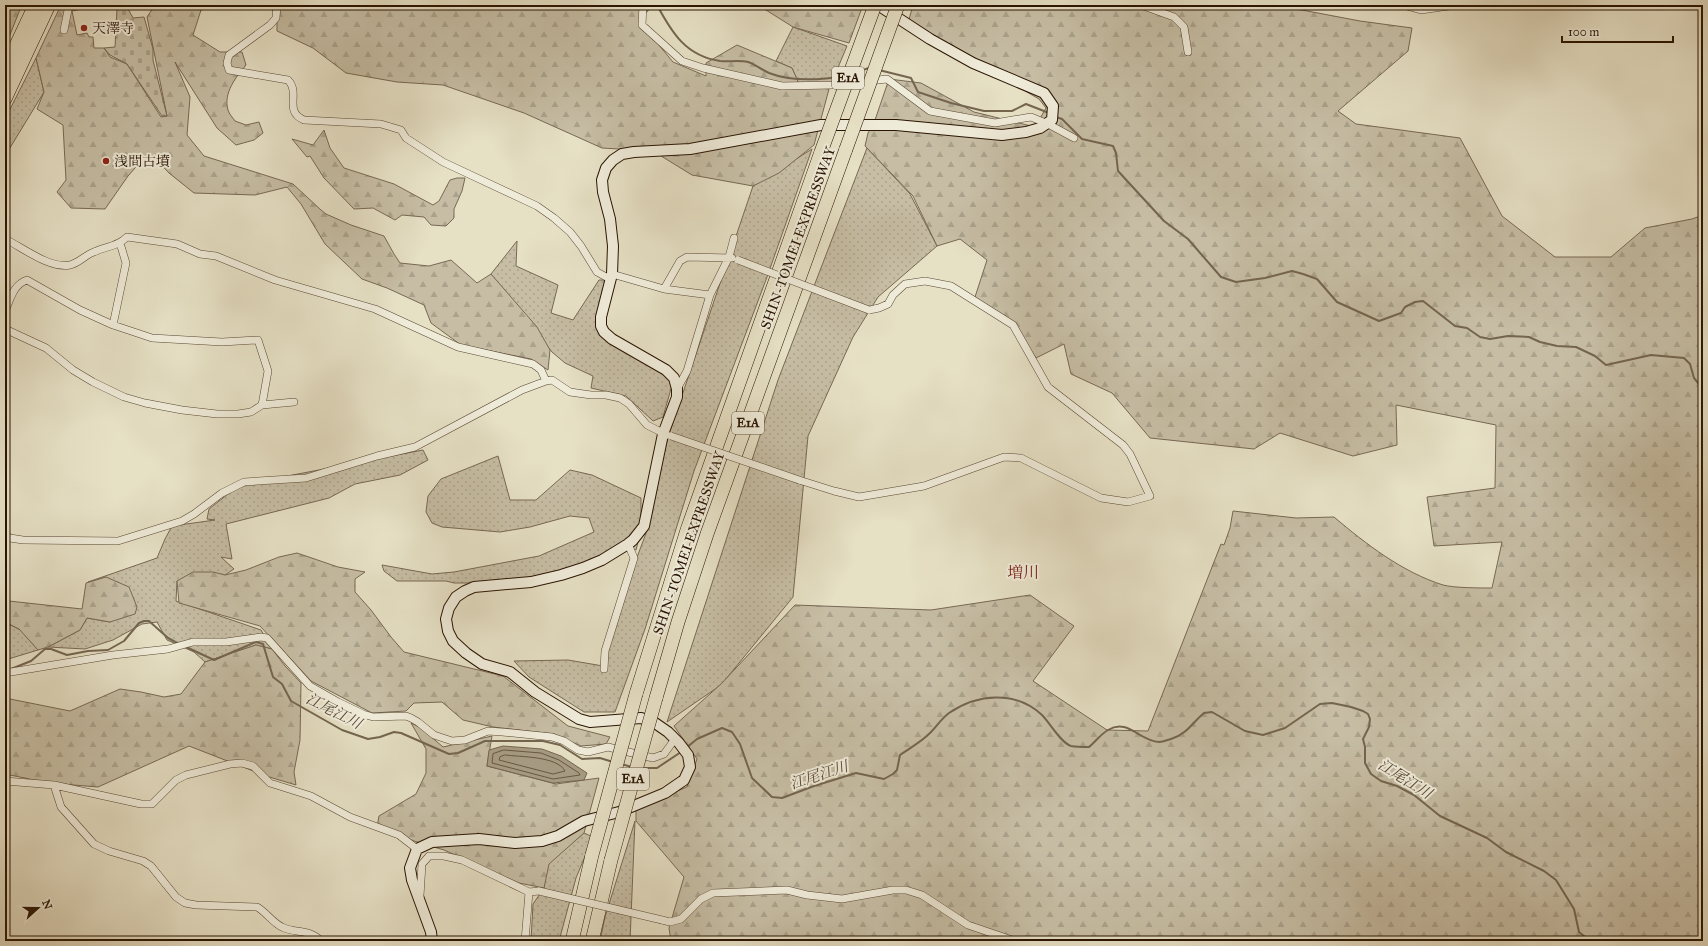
<svg xmlns="http://www.w3.org/2000/svg" width="1708" height="946" viewBox="0 0 1708 946" font-family="'IM FELL Great Primer','Noto Serif JP',serif">
<defs>
<pattern id="grass-dots" width="8" height="8" patternUnits="userSpaceOnUse"><rect width="8" height="8" fill="#c6bda4"/><path d="M2 2h.1M6 6h.1" fill="none" stroke="#aaa28c" stroke-width="1.8" stroke-linecap="round"/></pattern>
<pattern id="forest-firs" width="22" height="20" patternUnits="userSpaceOnUse"><rect width="22" height="20" fill="#c6bda4"/><path d="M5 1l3.5 6h-7zM16 11l3.5 6h-7z" fill="#aaa28c"/></pattern>
<pattern id="cemetery-stones" width="16" height="16" patternUnits="userSpaceOnUse"><rect width="16" height="16" fill="#c6bda4"/><path d="M2 7V4a2 2 0 0 1 4 0v3zM10 15v-3a2 2 0 0 1 4 0v3z" fill="#aaa28c"/></pattern>
</defs>
<rect width="100%" height="100%" fill="#e6e0c5"/>
<filter id="stains"><feTurbulence type="fractalNoise" baseFrequency=".005" numOctaves="4"/><feColorMatrix values="0 0 0 0 .2 0 0 0 0 .09 0 0 0 0 .02 0 0 0 .5 -.17"/></filter>
<radialGradient id="worn" r=".72"><stop offset=".6" stop-color="#630" stop-opacity="0"/><stop offset="1" stop-color="#630" stop-opacity=".3"/></radialGradient>
<path fill="url(#grass-dots)" stroke="#786853" d="M793 27 847 46 829 89 800 86 792 68 776 61Z
M36 58 44 92 5 156V119Z
M867 148 910 194 937 246 878 297 853 337 808 436 793 597 721 685 667 722 778 380Z
M812 149 767 277 694 471 645 629 615 712H584L529 677 514 661 568 660 603 666 618 608 645 536 668 437 753 186Z
M517 241 516 266 558 285 551 313 573 320 599 280H604L606 296 600 329 674 378 663 417 653 421 626 396 591 388 593 376 565 363 552 352 491 274Z
M423 450 428 460 400 475 355 484 329 498 226 524 232 559 221 557 234 569 225 575 177 581 176 601 261 630 272 649 256 645 205 662 194 652 167 640 157 622 142 624 113 640 85 649 48 647 80 630 87 618 110 622 106 577 88 582 157 558 165 539 172 526 215 520 207 519 209 509 232 491 251 483Z
M498 456 510 500H536L570 470 592 475 641 498V530L636 550 624 546 557 576 518 583H454L446 581H397L384 571 382 565 432 574 454 572 539 556 594 532 589 518 570 516 530 527 500 532 442 527 432 523 426 512 428 496 441 479Z
M5 622 22 631 38 650 5 660Z
M635 821 630 941H600L605 917Z
M584 833 593 837 576 878 559 941H531L533 904 544 888 546 865Z"/>
<path fill="url(#forest-firs)" stroke="#786853" d="M61 5H97V6L72 11 77 35 87 33 89 37H93L94 48H104L110 57 127 64 161 117 167 116 147 17 155 5H221L201 10 193 35 220 52H242L246 65C236 77 223 93 228 110 229 114 233 118 235 121L246 125 259 122 263 133 254 140 236 145 217 128 175 62 190 97 187 135 204 156 293 184 321 210 326 214 351 225 384 236 394 254 400 263 429 266 451 260 477 283 491 274 537 327 550 350 548 370 531 359 461 345 431 323 424 305 387 288 362 279 325 244 301 204 287 187 255 195 194 193 169 173 149 152 128 176 105 209 71 208 57 192 66 180 63 125 37 109 44 92 36 58Z
M262 5H653L639 21 673 62 706 76V63L737 45 792 68 800 86 829 89 814 145 779 173 753 186 692 175 653 151 602 148 524 113 443 85 397 82 346 73 313 48 277 31V15L268 6Z
M758 5H863L849 43 793 27Z
M913 5H1262L1302 10 1360 21 1412 28 1408 51 1338 111 1356 124 1460 138 1502 216 1555 257H1611L1645 228 1692 219 1703 215V941H671L669 928 684 877 636 821V808L687 787 697 759 674 726 721 684 795 605 931 610 1030 595 1074 626 1033 681 1107 730 1148 731 1221 544 1224 545 1230 528 1233 511 1296 518 1334 517C1366 544 1402 572 1443 585 1454 588 1480 588 1492 588L1502 542 1434 546 1427 497 1495 488 1496 425 1396 405 1397 445 1353 456 1280 433 1254 449 1150 438 1112 393 1071 374 1064 344 1036 358 1013 325 975 297 987 260 960 239 937 246 913 196 865 146 868 133 874 123 889 79 921 83 974 112 1035 127 1046 108 1039 99 908 23Z
M21 7 5 47V11Z
M324 130 330 148 344 168 394 184 433 205 439 201 450 180 457 178H465L462 191 454 209V218L446 226 431 225 424 217 402 215 395 220 373 208 354 209 324 178 310 156 307 157 292 139 313 145Z
M297 553 338 567 365 572 355 579V592L371 610 391 637 404 652 503 676 568 726 610 737 606 744 581 746 554 734 493 727 463 720 442 702 414 703 406 711 372 713 311 681 260 626 179 603 177 581 193 572H213L225 575 246 570 279 557Z
M106 577 129 587 137 607 135 614 110 622 87 618 80 630 48 647 38 650 19 629 5 622V612L9 601 82 609 86 583Z
M256 645 272 649 285 666 301 683 300 740 294 772 296 785 266 776 189 746 98 787 49 783 5 774V698L70 711 120 689 141 692 164 697 181 694 205 662Z
M411 723 421 728 443 747 492 736 487 766 556 784 599 778 584 833 549 864 544 888 519 883 444 850 414 841 377 827 379 816 416 794 426 773V749Z"/>
<path fill="url(#cemetery-stones)" stroke="#786853" d="M126 5 133 18 144 17 153 49V60L167 116H162L127 64 110 55 104 48 115 47 117 9Z"/>
<path fill="#a69b83" stroke="#74654f" d="M503 746 542 749 561 756 587 773 584 780 553 783 487 766 489 750Z"/>
<g fill="none" stroke-linecap="round" stroke-linejoin="round">
<path stroke="#685842" stroke-width="1" d="M504 750 541 753 559 760 579 773 580 775 553 779 492 763 493 754Z
M505 755C520 757 557 756 565 771L553 774 499 760 500 757Z"/>
<path stroke="#74654f" stroke-width="2" d="M657 5C672 33 686 56 720 61 729 62 739 60 748 62 755 64 762 70 769 73 792 82 821 80 845 76
M879 70 911 78 918 92 951 103 984 111H1012L1026 104 1049 113
M856 72 869 68
M1056 117 1062 119 1082 139 1113 146 1116 153 1118 171 1164 221 1188 239 1221 277 1236 282 1265 278 1292 271 1303 274 1317 279 1337 302 1379 321 1401 313 1405 307 1415 302 1423 301 1455 326 1467 328 1480 337 1490 339 1508 336 1529 337 1540 342 1557 346 1576 347 1595 356 1606 365 1651 355 1684 358 1690 364 1694 378 1703 389
M184 646 214 660 256 642 263 644 273 677 282 684 291 701 342 730 368 739 380 737 394 732 401 733 449 754 458 753 485 741H543L560 745 582 759 600 758 613 762
M11 669 31 661 45 649H51L67 655 88 651 108 650 124 641 139 623 144 621H149L168 638 179 644
M686 748 697 739 722 728 732 732 740 744 752 778 772 797 782 798 814 786 856 773 884 779 893 774 897 770 900 755C910 748 921 742 930 733 936 727 942 718 949 713 977 694 1015 690 1042 715 1050 723 1061 743 1071 746 1077 747 1084 747 1089 747 1095 742 1101 734 1108 730 1128 718 1139 741 1159 742 1162 742 1168 740 1171 739 1186 735 1193 722 1204 713L1212 712 1245 731 1263 735 1285 728 1320 704 1332 703 1351 707 1363 711 1368 714 1370 719 1369 727 1363 739 1365 747V763L1371 774 1381 781 1397 786 1414 795 1440 816 1487 838 1506 852 1544 871 1556 880 1574 909 1579 932 1590 941
M621 764 632 767
M641 768H657L681 752"/>
<g stroke="#584733" stroke-width="8">
<path id="street" d="M97 5V6
M277 5 276 18 270 25 229 55 227 63 229 70 288 80C301 93 283 111 304 120L381 124 401 130 406 138 443 162 537 206 554 218 570 232 581 246 597 272 610 279
M643 5 642 25 682 61 703 68 782 86 833 85 887 79 930 111 995 123 1031 117 1048 124 1074 138
M1141 5 1174 17 1184 27 1188 52
M1403 5 1421 10 1456 5
M64 30 69 5
M5 239C22 247 49 269 70 265 79 263 85 255 94 252 106 246 117 247 127 237L177 244 200 254 216 256 275 280 375 309 458 347 533 364 541 370 546 381
M612 274 664 289 680 261 687 257 732 258
M664 289 710 295
M5 311C11 298 13 285 27 280L80 310 113 325 152 338 222 342 258 340 268 371 262 405
M113 325 126 263 120 243
M5 329 46 348 73 370 93 382 124 397 145 403 182 410 217 414H238L251 412 262 405 294 402
M677 389 687 371 710 295 729 257 734 238
M799 480 834 491 859 497 924 486 1004 457 1021 458 1101 498 1128 502 1150 496 1130 454 1123 445 1048 387 1013 325 951 286 925 281 905 284 893 295 888 304 879 308 869 310
M5 535 10 538 23 540 118 541 182 521 194 514 222 493 244 482 306 478 377 456 415 447 522 390 546 381 552 380 570 392 591 395H606L620 398 629 404 647 425 667 435
M604 669 605 651 634 558 628 544
M5 673 113 655 168 649 193 642H226L261 637 267 638 310 686 338 702 363 714 373 717 406 716 411 718 418 722 434 735 452 741 465 740 488 731 502 732 552 737 564 741 578 750 588 752 608 747 653 758 664 754 675 739
M5 781 54 785 61 807 94 844 109 851 143 861 151 866 176 897 185 903 196 905 257 907C266 912 273 923 282 927 296 934 308 928 321 941
M54 785 141 804H152L176 780 186 775 230 764 242 763 253 766 270 783 311 796 350 817 399 835 417 849
M420 896 422 864 429 856H444L462 860 529 892 539 891
M662 920 670 922 681 919 701 899 713 893 787 890 807 895 842 899 893 890H906L922 895 968 925 1015 941
M525 941 529 892"/>
</g>
<g stroke="#291402" stroke-width="12">
<path id="secondary" d="M432 941 431 932 412 880 410 868 417 849 432 842 479 839 515 843 542 841 558 836 584 821 619 812 665 793 684 780 690 767 688 755 679 743 668 732 655 723 641 718 590 722 579 719 535 692 510 672 482 664 466 653 453 641 448 631 446 619 449 608 456 597 465 591 474 587 531 582 561 575 583 568 602 560 628 544 633 540 644 526 663 434 677 397V389L674 378 666 370 612 339 604 332 601 326V317L612 274 613 246 610 219 603 192 602 180 606 168 613 160 622 154 634 152 690 149 821 125H896L1002 135 1026 132 1040 128 1052 120 1053 106 1044 93 973 63 930 39 878 5"/>
</g>
<g stroke="#291402" stroke-width="14">
<path id="highway" d="M5 69 35 5
M5 99 49 5
M636 694 687 530 821 152
M656 698 678 622 707 534 846 149
M572 941 592 855
M592 941 611 860"/>
</g>
<use href="#street" stroke="#efebd9" stroke-width="7"/>
<use href="#secondary" stroke="#efebd9" stroke-width="10"/>
<use href="#highway" stroke="#e6e0c5" stroke-width="13"/>
<g stroke="#584733" stroke-width="8" stroke-linecap="butt">
<path id="street-bridge" d="M738 260 869 310
M671 436 799 480
M539 891 662 920"/>
</g>
<g stroke="#291402" stroke-width="14" stroke-linecap="butt">
<path id="highway-bridge" d="M846 149 898 5
M821 152 875 5
M592 855 636 694
M611 860 656 698"/>
</g>
<use href="#street-bridge" stroke="#efebd9" stroke-width="7"/>
<use href="#highway-bridge" stroke="#e6e0c5" stroke-width="13"/>
</g>
<g fill="#8f2418" stroke="#efebd9" stroke-width="1.5">
<circle cx="84" cy="28" r="4"/>
<circle cx="106" cy="161" r="4"/>
</g>
<g text-anchor="middle" dominant-baseline="central" stroke-width="4" stroke-linejoin="round" paint-order="stroke">
<g fill="#efebd9" stroke="#645442" stroke-width="1">
<rect x="832" y="67" width="32" height="22" rx="3"/>
<rect x="732" y="412" width="32" height="22" rx="3"/>
<rect x="617" y="768" width="32" height="22" rx="3"/>
</g>
<g font-size="13" font-weight="bold" fill="#291402">
<text x="848" y="78">E1A</text>
<text x="748" y="423">E1A</text>
<text x="633" y="779">E1A</text>
</g>
<g font-size="14" fill="#291402" stroke="#efebd9" text-anchor="start">
<text x="92" y="28">天澤寺</text>
<text x="114" y="161">浅間古墳</text>
</g>
<g font-size="14" fill="#291402" stroke="#efebd9">
<text transform="translate(798 238) rotate(-70)">SHIN-TOMEI EXPRESSWAY</text>
<text transform="translate(689 543) rotate(-71)">SHIN-TOMEI EXPRESSWAY</text>
</g>
<g font-size="15" font-style="italic" fill="#5b4a36" stroke="#efebd9">
<text transform="translate(334 711) rotate(27)">江尾江川</text>
<text transform="translate(819 775) rotate(-18)">江尾江川</text>
<text transform="translate(1405 779) rotate(32)">江尾江川</text>
</g>
<g font-size="16" fill="#7a1f14" stroke="#efebd9">
<text x="1023" y="572">増川</text>
</g>
</g>
<rect width="1708" height="946" fill="none" stroke="#e6e0c5" stroke-width="20"/>
<rect x="6" y="6" width="1696" height="934" fill="none" stroke="#291402" stroke-width="2"/>
<rect x="10" y="10" width="1688" height="926" fill="none" stroke="#291402"/>
<g transform="translate(38 908) rotate(69)" stroke="#efebd9" stroke-width="3" paint-order="stroke">
<path d="M0-3L7 15L0 10L-7 15Z" fill="#291402"/>
<text y="-6" font-size="11" font-weight="bold" text-anchor="middle" fill="#291402">N</text>
</g>
<path d="M1562 36v6h111v-6" fill="none" stroke="#291402" stroke-width="2"/>
<text x="1568" y="36" font-size="12" fill="#291402" stroke="#efebd9" stroke-width="3" paint-order="stroke">100 m</text>
<rect width="100%" height="100%" filter="url(#stains)"/>
<rect width="100%" height="100%" fill="url(#worn)"/>
</svg>
